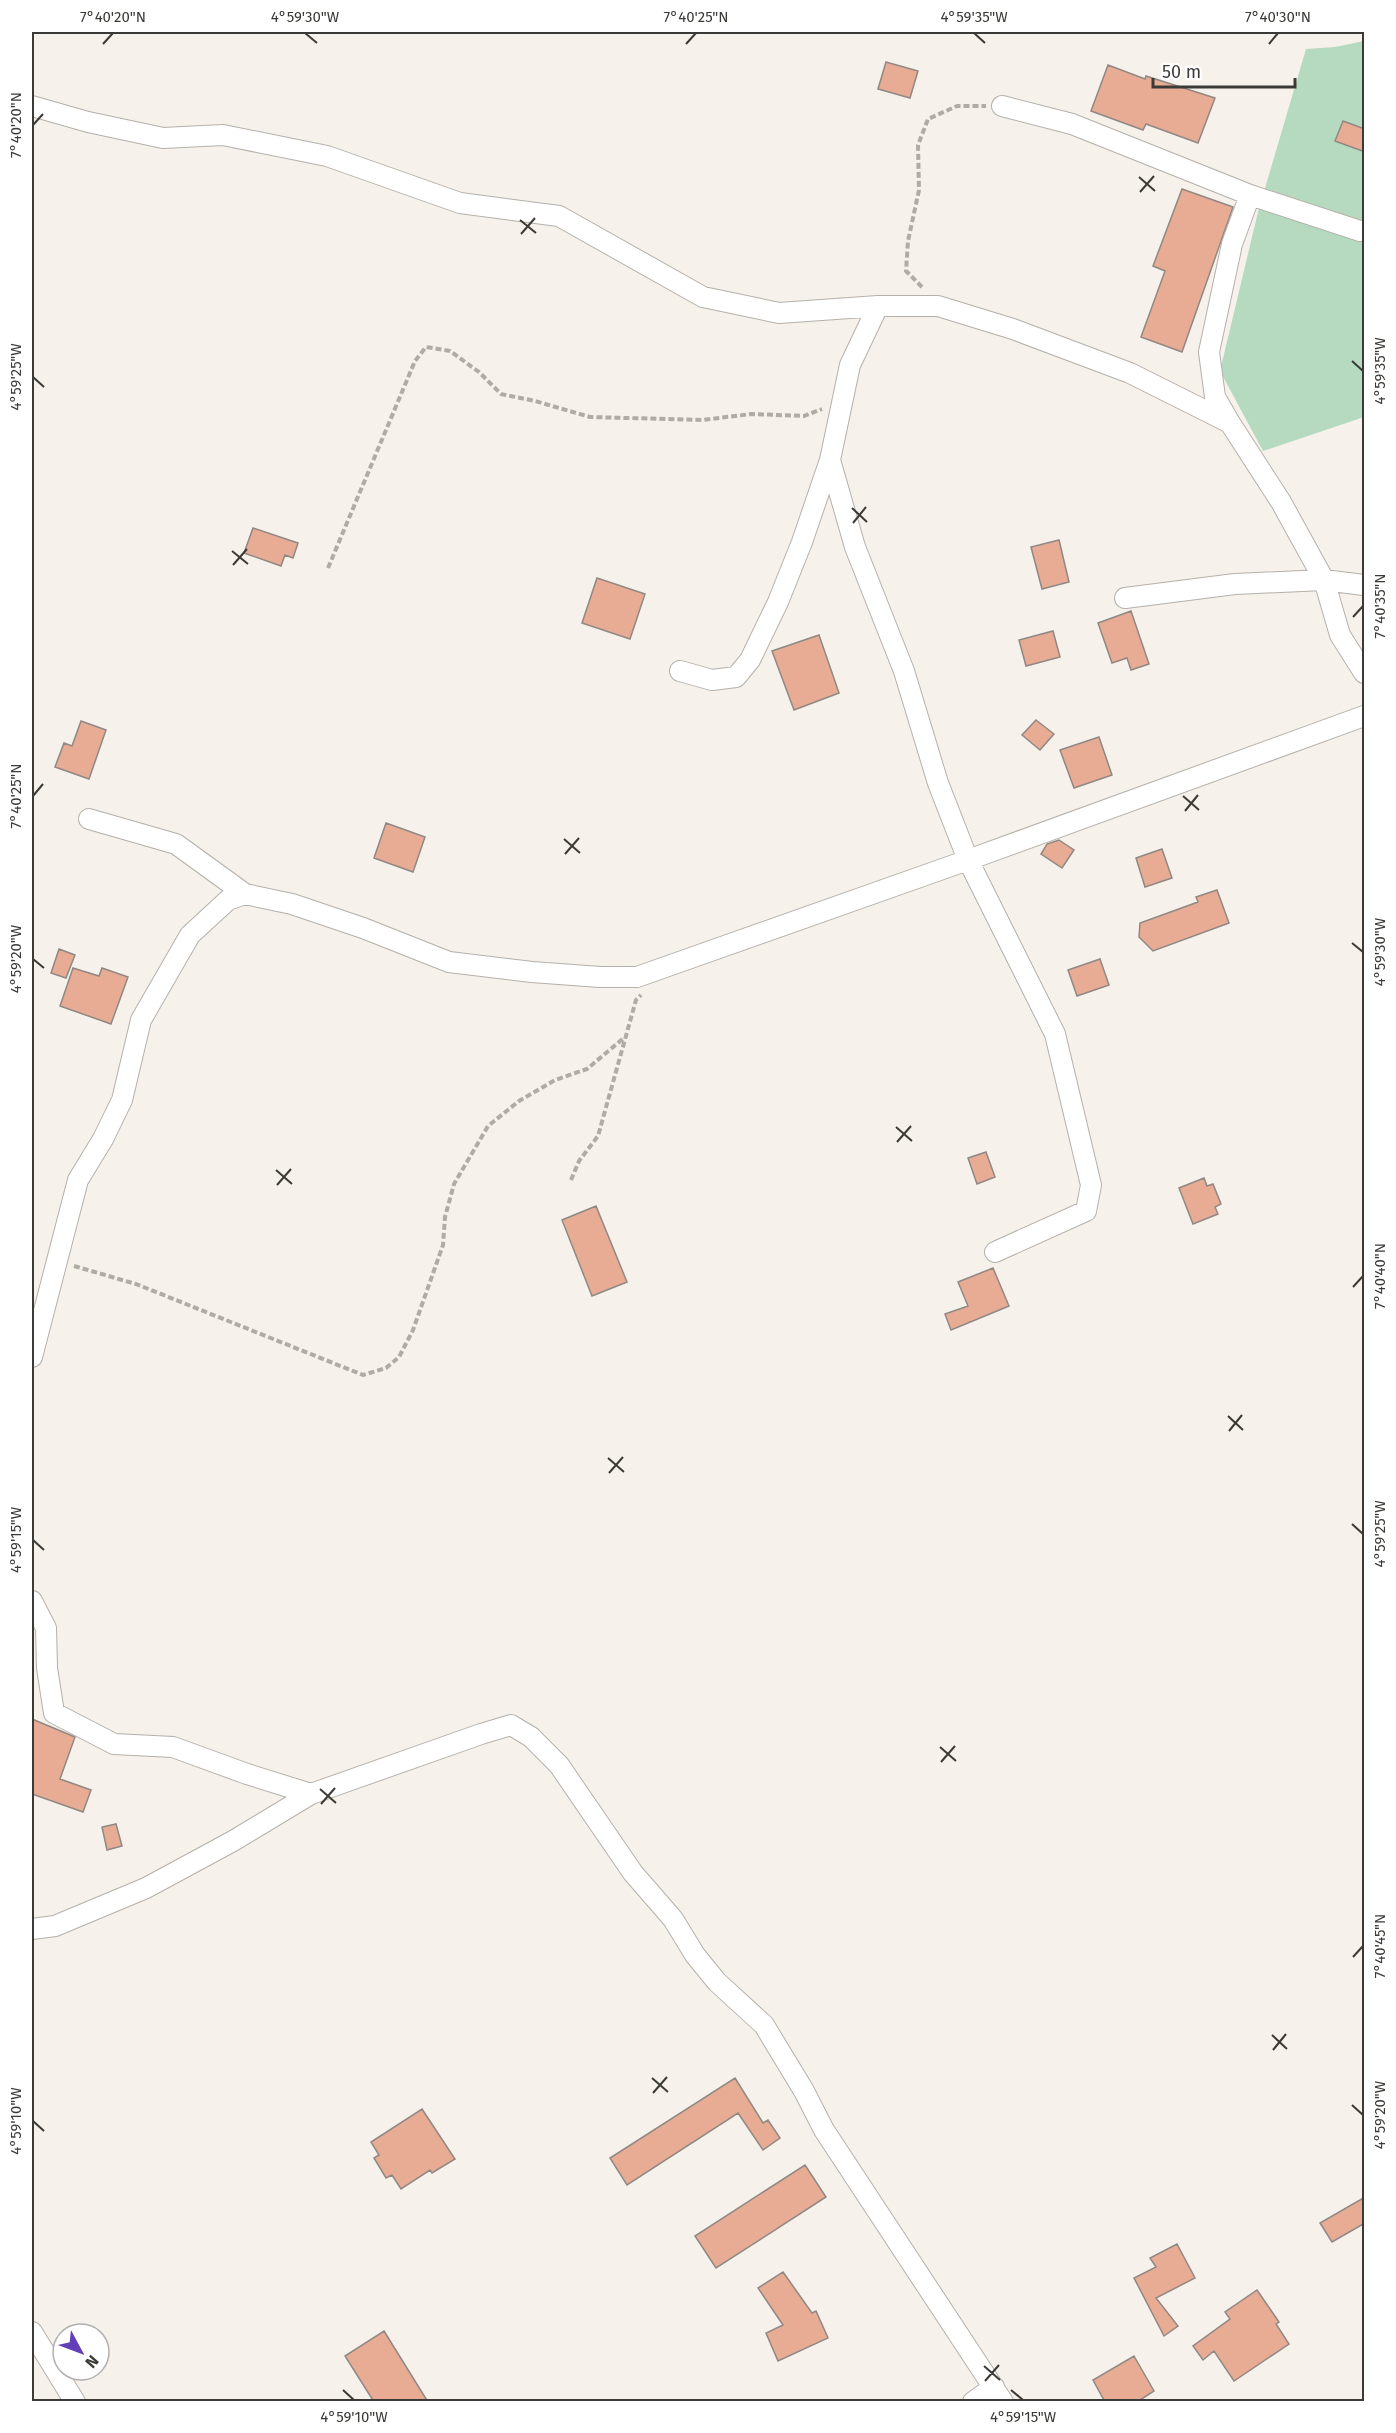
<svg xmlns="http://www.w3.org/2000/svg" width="1396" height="2433" viewBox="0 0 1396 2433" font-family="'Fira Sans',sans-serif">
<rect width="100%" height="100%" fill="#f6f1ea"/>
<path fill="#b6dabf" d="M1364 41V417L1263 451 1220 371 1258 212 1306 49 1335 47Z"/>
<path fill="#e8ab93" stroke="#908885" stroke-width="1.5" d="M886 62 918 71 910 98 878 89Z
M1108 65 1145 79 1146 76 1215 98 1198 143 1146 124 1143 130 1091 111Z
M1343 121 1365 129V152L1335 141Z
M1182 189 1233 207 1182 352 1141 337 1165 271 1153 266Z
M253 528 298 543 293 558 285 555 281 566 244 553Z
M1059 540 1069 582 1042 589 1031 547Z
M597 578 645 594 630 639 582 623Z
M1131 611 1149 664 1131 670 1127 658 1112 663 1098 623Z
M1053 631 1060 657 1026 666 1019 640Z
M819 635 839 693 794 710 772 651Z
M1036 720 1054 734 1040 750 1022 735Z
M81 721 106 730 89 779 55 767 64 743 72 746Z
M1099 737 1112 775 1074 788 1060 750Z
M386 823 425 837 413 872 374 858Z
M1059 840 1074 850 1062 868 1041 854 1047 844Z
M1162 849 1172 878 1145 887 1136 858Z
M1217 890 1229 923 1153 951 1139 937 1140 923 1198 902 1196 897Z
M59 949 75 955 66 978 51 973Z
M1100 959 1109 985 1077 996 1068 970Z
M73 968 99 976 102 968 128 977 111 1024 60 1006Z
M986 1152 995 1177 977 1184 968 1158Z
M1204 1178 1207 1186 1213 1184 1221 1204 1215 1207 1218 1214 1193 1224 1179 1188Z
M596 1206 627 1282 592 1296 562 1220Z
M993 1268 1009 1306 951 1330 945 1314 968 1306 958 1282Z
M32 1719 75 1737 60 1779 91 1790 83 1812 32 1794Z
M116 1824 122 1846 107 1850 102 1827Z
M735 2078 763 2123 768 2120 780 2138 763 2150 738 2113 627 2185 610 2158Z
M422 2109 455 2159 432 2173 430 2170 401 2189 392 2175 386 2178 374 2158 379 2155 371 2142Z
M805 2165 826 2197 716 2268 695 2236Z
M1365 2197V2223L1332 2242 1320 2223Z
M1177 2244 1195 2278 1156 2298 1178 2326 1164 2336 1134 2278 1156 2267 1150 2258Z
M783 2272 812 2313 816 2311 828 2338 778 2361 766 2333 783 2325 758 2288Z
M1257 2290 1279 2322 1276 2324 1289 2344 1234 2381 1214 2351 1203 2360 1193 2346 1230 2319 1225 2312Z
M384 2331 428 2402H374L345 2356Z
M1134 2356 1154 2391 1137 2402H1105L1093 2380Z"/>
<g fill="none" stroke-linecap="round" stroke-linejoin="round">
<g stroke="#b5b0aa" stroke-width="22">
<path id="minor" d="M32 106 88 122 163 138 223 135 327 156 460 203 559 216 703 297 779 313 878 306
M1002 106 1072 124 1250 195 1360 231
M1230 423 1215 397 1209 352 1232 244 1250 195
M830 460 855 547 904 671 938 783 968 860 1055 1034 1091 1185 1086 1211 995 1252
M1125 598 1235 584 1324 580 1364 585
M680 671 712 680 736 677 750 660 778 602 802 542 830 460 850 365 878 306H938L1013 329 1130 373 1230 423 1281 502 1324 580 1340 635 1364 673
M89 819 176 844 245 894
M32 1357 78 1180 103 1139 122 1100 141 1020 190 935 228 900 245 894 292 904 363 928 449 962 532 972 600 977H637L968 860 1364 716
M32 1601 46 1628 47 1668 54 1713 114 1744 173 1747 247 1774 311 1794
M32 1929 55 1926 146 1888 233 1841 311 1794 481 1734 511 1725 531 1737 559 1765 633 1873 673 1919 695 1955 717 1982 764 2025 804 2091 824 2130 1003 2402
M32 2332 75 2402
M973 2402 994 2387"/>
</g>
<path stroke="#afaba5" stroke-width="4" stroke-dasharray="6 3" stroke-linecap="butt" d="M922 287 906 271 908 241 919 190 918 145 928 119 957 106H986
M328 568 415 361 426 347 450 351 479 372 501 394 535 401 590 417 703 420 751 414 804 416 822 409
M571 1180 579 1161 598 1136 636 1000 641 995
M74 1266 136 1284 363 1375 386 1368 399 1357 413 1330 443 1245 445 1217 454 1184 488 1126 519 1101 555 1080 587 1069 625 1037"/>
<use href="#minor" stroke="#fff" stroke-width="20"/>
</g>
<path fill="none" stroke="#3c3a37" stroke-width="2" d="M305 33 317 43M974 33 985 43M103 44 113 33M686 44 696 33M1269 44 1278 33M33 125 43 114M1139 177 1155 191M1140 192 1154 176M520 220 536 233M521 234 535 218M1352 361 1363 371M33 377 44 387M852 508 867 522M853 523 866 507M232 551 248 564M233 565 247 549M1353 617 1363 606M33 796 43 784M1183 796 1199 810M1185 811 1198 795M564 839 580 853M565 854 579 838M1352 943 1363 952M33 959 44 968M896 1127 912 1141M897 1142 911 1126M276 1170 292 1184M277 1185 291 1169M1353 1287 1363 1276M1228 1416 1243 1430M1229 1431 1242 1415M608 1458 624 1472M609 1473 623 1457M1352 1524 1363 1534M33 1540 44 1550M940 1747 956 1761M941 1762 955 1746M320 1789 336 1803M321 1804 335 1788M1353 1957 1363 1946M1272 2035 1287 2049M1273 2050 1286 2034M652 2078 668 2092M653 2093 667 2077M1352 2105 1363 2115M33 2121 44 2131M984 2366 1000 2380M985 2381 999 2365M343 2390 354 2400M1011 2390 1023 2400"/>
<rect width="1396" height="2433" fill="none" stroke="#ffffff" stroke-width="66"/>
<g transform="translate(81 2352) rotate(131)"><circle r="28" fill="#ffffff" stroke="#b1b0af" stroke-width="1.5"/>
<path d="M0-4.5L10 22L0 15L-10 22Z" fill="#633fb7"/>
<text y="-9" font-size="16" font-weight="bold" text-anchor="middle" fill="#3c3a37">N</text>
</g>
<path d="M1153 78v9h142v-9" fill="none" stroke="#3c3a37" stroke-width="3"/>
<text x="1162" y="78" font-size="18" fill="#3c3a37" stroke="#ffffff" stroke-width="4.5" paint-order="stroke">50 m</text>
<rect x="33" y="33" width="1330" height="2367" fill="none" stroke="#3c3a37" stroke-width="2"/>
<g font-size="15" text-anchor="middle" fill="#3c3a37">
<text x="113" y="22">7°40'20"N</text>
<text x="305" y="22">4°59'30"W</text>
<text x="696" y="22">7°40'25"N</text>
<text x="974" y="22">4°59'35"W</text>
<text x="1278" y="22">7°40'30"N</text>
<text transform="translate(16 125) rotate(-90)" y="5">7°40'20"N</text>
<text transform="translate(1380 371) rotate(-90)" y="5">4°59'35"W</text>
<text transform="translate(16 377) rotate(-90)" y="5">4°59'25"W</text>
<text transform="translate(1380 606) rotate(-90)" y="5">7°40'35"N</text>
<text transform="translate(16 796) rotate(-90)" y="5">7°40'25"N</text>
<text transform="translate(1380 952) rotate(-90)" y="5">4°59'30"W</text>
<text transform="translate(16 959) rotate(-90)" y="5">4°59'20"W</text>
<text transform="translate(1380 1276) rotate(-90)" y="5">7°40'40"N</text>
<text transform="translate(1380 1534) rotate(-90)" y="5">4°59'25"W</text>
<text transform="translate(16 1540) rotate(-90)" y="5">4°59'15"W</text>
<text transform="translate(1380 1946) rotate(-90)" y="5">7°40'45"N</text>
<text transform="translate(1380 2115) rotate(-90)" y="5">4°59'20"W</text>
<text transform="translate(16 2121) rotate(-90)" y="5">4°59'10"W</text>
<text x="354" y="2422">4°59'10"W</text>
<text x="1023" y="2422">4°59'15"W</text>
</g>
</svg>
